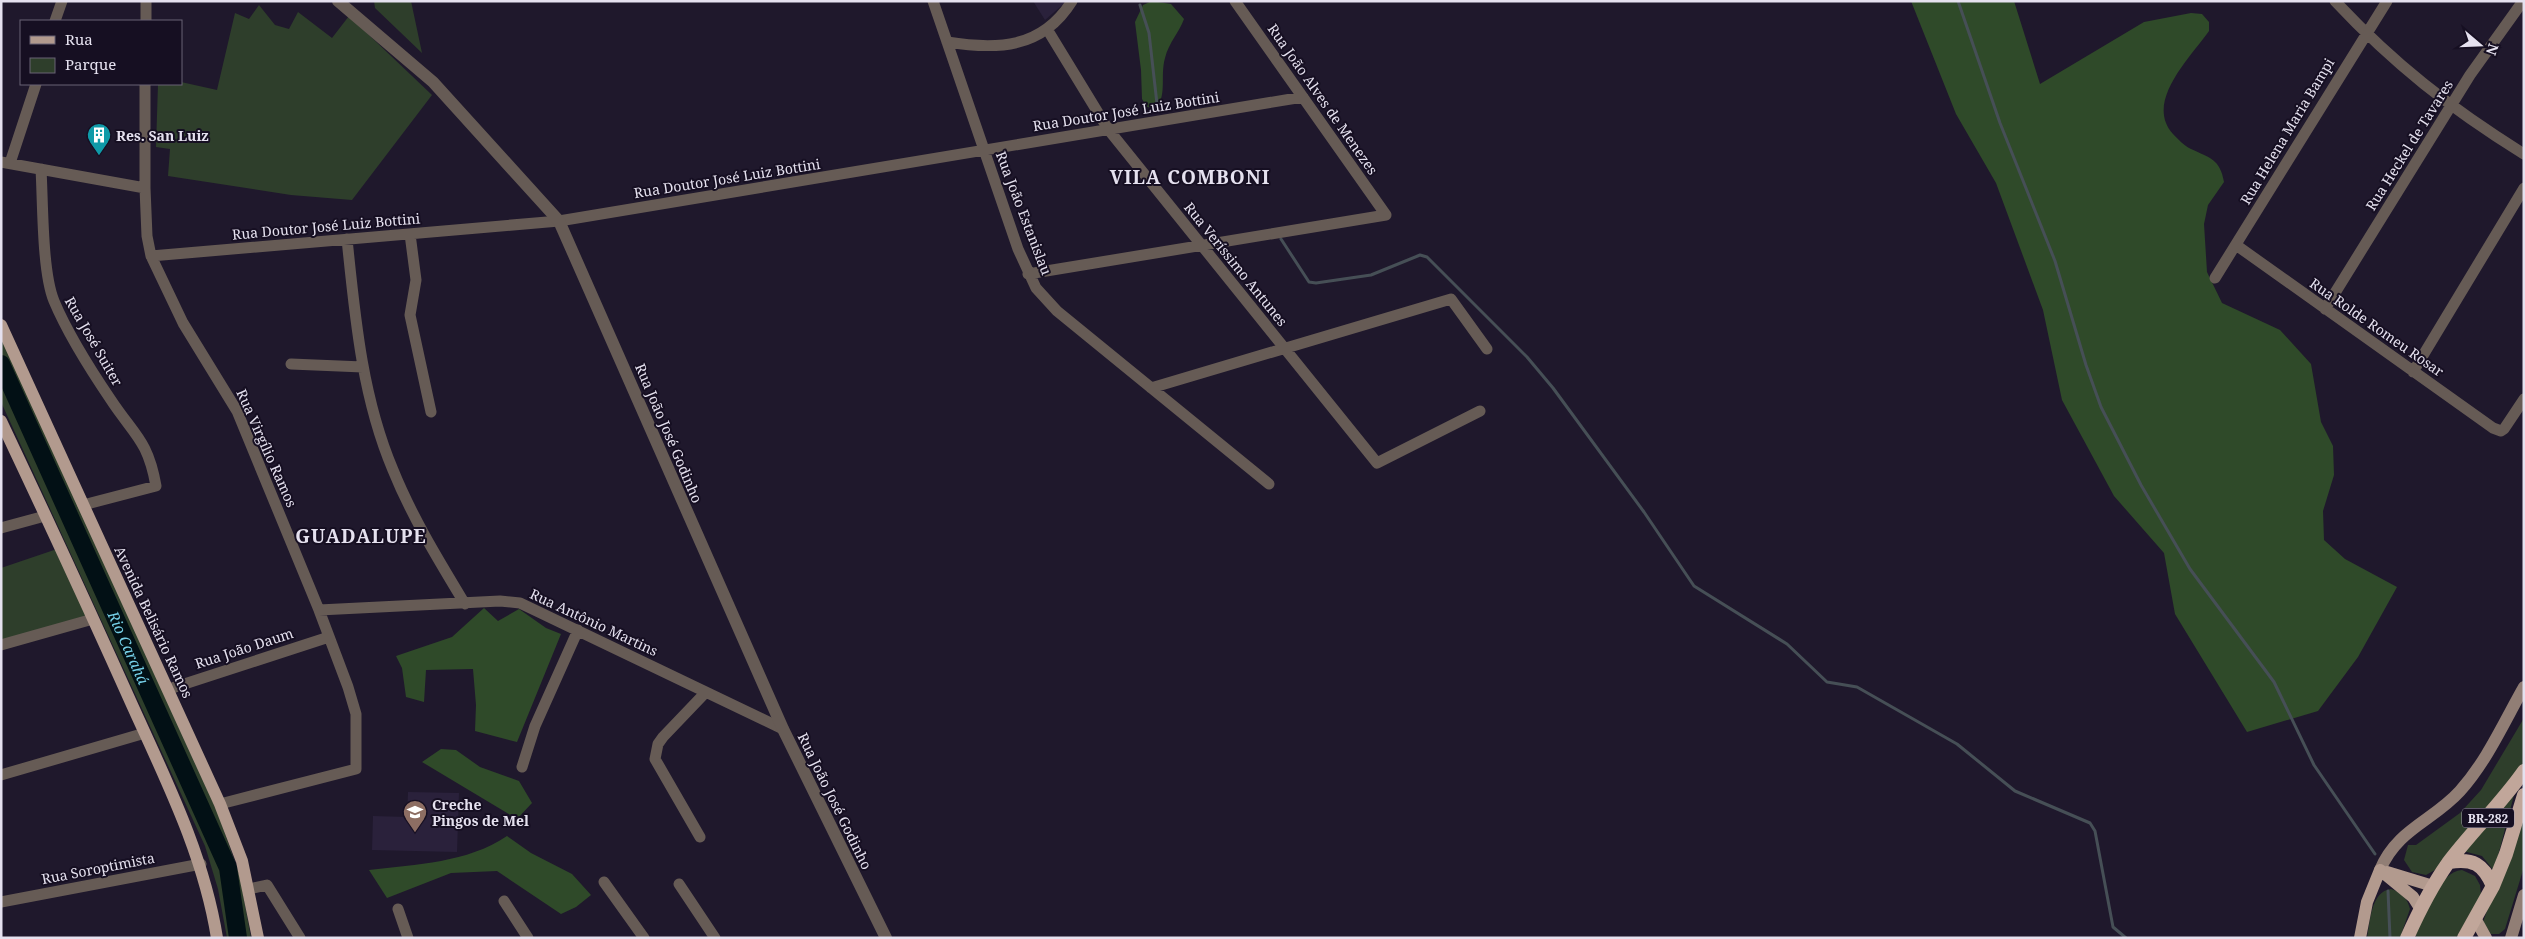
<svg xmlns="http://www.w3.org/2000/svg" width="2525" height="939" viewBox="0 0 2525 939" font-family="'Noto Serif',serif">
<rect width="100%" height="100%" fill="#1f182c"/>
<path fill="#2a213b" d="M1033 1H1067L1045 20Z
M408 792 459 793 457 852 372 850 373 816 407 817Z"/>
<path fill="#2e3e2b" d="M374 1H411L422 53 375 8Z
M259 5 275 25 289 29 298 12 332 38 349 16 432 95 352 200 291 195 168 176 170 149 156 147 158 84 181 82 217 90 235 13 249 19Z
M1 336 218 813 240 877 251 938H227L218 889 205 846 1 402Z
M60 548 93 619 1 645V568Z
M2524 718V763L2516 777 2435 870 2426 875 2412 872 2404 860 2408 845H2416L2460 813 2481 790Z
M2514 795 2494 871 2482 856 2463 851Z
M2524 808V867L2505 929 2499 934H2491L2483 922Z
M2462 870 2475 876 2480 885 2481 895 2456 938H2416V935C2424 915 2438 872 2462 870Z
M2391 889C2401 892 2408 899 2410 909L2400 938H2367C2370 922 2371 891 2391 889Z"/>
<path fill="#2f4a29" d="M1152 1 1171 4 1184 19C1179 33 1169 42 1165 58 1160 76 1167 92 1157 108L1147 107 1142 99 1141 70 1135 22 1143 5Z
M1911 1H2014L2040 84 2144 22 2191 13 2202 14 2209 22V31C2190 58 2144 102 2173 134 2179 140 2183 145 2191 149 2210 158 2220 159 2224 182L2208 205 2204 224 2207 272 2222 303 2280 330 2311 364 2321 422 2333 446 2334 475 2323 511 2324 540 2345 559 2397 587 2358 657 2318 711 2247 732 2175 614 2164 553 2114 496 2062 400 2043 310 1996 183 1956 114Z
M484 608 498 621 519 609 546 628 561 634 517 742 475 731 476 705 473 669 426 670 424 702 406 697 402 668 396 656 452 637Z
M441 749 456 750 480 767 519 781 532 803 517 819 422 762Z
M507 836 531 853 572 874 591 895 576 907 561 914 497 871 451 873 387 898 369 870C417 864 467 863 507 836Z"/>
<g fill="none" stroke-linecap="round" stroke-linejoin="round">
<path stroke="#464f56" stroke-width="3" d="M1958 1 2000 123 2055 261 2086 365 2101 407 2141 485 2190 569 2274 682 2314 765 2375 854
M1140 5 1149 33 1157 104
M1281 239 1309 282 1316 283 1371 275 1420 255 1427 257 1527 357 1553 388 1644 512 1694 586 1787 644 1827 682 1857 687 1957 744 2015 791 2090 823 2095 831 2113 927 2126 938
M2388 891 2390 938"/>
<path stroke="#021015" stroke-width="18" id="s1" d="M1 364 228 868 238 938"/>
<path stroke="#665b55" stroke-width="11" d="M933 1 1018 249 1036 288 1057 311 1269 484
M2335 1C2394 64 2450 108 2524 154
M55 21 62 1
M146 21V1
M1047 29 1108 129 1377 463 1480 411
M947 42C997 50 1042 49 1072 1
M145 84V188L147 236 151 256 183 323 237 411 319 610 348 687 356 714V769L220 804
M1 162 145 188
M10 163 36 84
M41 169C43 203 42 272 54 301 67 332 92 372 111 400 134 435 148 440 156 486L83 505
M410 234 416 280 410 315 431 412
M347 239C355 317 362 397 393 470 412 517 439 561 465 604
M2236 245 2493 428 2501 431 2504 429 2524 399
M151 256 559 221 1303 97
M1028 274 1386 215 1235 1
M2215 278 2387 1
M2325 309 2470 75 2523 1
M291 364 363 367
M2413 372 2524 188
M1151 388 1451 299 1487 349
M1 528 45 516
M319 610 500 601 520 603 783 729
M1 645 93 619
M169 689 329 637
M522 767 535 726 578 630
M1 775 145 733
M700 837 655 759 658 744 663 737 706 692
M604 882 644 938
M679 884 715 938
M249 889 267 885 300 938
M504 901 528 938
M1 902 201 864
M398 909 408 938"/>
<path stroke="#665b55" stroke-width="12" d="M338 1 433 82 559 221 783 729 886 938"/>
<path stroke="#917e75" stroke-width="12" d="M2380 870C2397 829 2433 821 2460 791 2487 761 2504 722 2524 687
M2511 938 2524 895"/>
<path stroke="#b29a8e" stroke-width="12" d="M1 325 220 804 242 861 258 938
M1 421C46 516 90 611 133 707 167 782 204 856 217 938
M2380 870 2413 897 2420 908
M2387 872 2433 886
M2476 920 2486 938
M2360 938 2367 902 2380 870"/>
<path stroke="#c1a69a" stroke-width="14" d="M2449 862C2473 858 2483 864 2493 886
M2407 938C2419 911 2431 887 2448 863 2472 831 2501 804 2524 771
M2464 938 2493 886 2506 854 2524 795"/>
</g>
<defs>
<g id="building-pin" transform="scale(1.25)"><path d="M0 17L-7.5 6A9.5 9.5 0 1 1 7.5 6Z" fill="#0f9aa8" stroke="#160f22"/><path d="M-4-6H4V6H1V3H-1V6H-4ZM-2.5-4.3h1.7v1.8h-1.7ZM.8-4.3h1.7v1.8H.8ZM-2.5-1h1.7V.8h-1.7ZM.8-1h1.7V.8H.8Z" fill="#fff"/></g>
<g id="school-pin" transform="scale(1.25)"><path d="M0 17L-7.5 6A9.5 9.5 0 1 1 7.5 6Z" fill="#8d6e63" stroke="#160f22"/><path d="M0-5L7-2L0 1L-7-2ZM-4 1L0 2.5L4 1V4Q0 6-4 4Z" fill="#fff"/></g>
</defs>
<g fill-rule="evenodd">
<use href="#building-pin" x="99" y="135"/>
<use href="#school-pin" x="415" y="812"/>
</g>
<g text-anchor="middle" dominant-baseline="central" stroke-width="4" stroke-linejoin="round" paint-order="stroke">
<rect fill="#160f22" stroke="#a7a2b2" stroke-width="1" x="2462" y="808.5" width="52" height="19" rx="4"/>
<g font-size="12" font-weight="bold" fill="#e5e1ef">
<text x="2488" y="818">BR-282</text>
</g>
<g font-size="14" fill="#e5e1ef" stroke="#160f22">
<text transform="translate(1323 99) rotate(55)">Rua João Alves de Menezes</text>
<text transform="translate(1126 111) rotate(-9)">Rua Doutor José Luiz Bottini</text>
<text transform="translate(2287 131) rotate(-59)">Rua Helena Maria Bampi</text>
<text transform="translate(2409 145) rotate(-58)">Rua Heckel de Tavares</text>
<text transform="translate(727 178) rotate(-9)">Rua Doutor José Luiz Bottini</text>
<text transform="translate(1024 213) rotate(69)">Rua João Estanislau</text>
<text transform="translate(326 226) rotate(-5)">Rua Doutor José Luiz Bottini</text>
<text transform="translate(1236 264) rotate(51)">Rua Veríssimo Antunes</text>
<text transform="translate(2377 327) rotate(35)">Rua Rolde Romeu Rosar</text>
<text transform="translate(94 341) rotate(60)">Rua José Suiter</text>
<text transform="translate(669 433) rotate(67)">Rua João José Godinho</text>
<text transform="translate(267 448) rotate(66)">Rua Virgílio Ramos</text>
<text transform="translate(154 622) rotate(65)">Avenida Belisário Ramos</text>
<text transform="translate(594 622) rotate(25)">Rua Antônio Martins</text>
<text transform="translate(244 648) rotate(-18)">Rua João Daum</text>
<text transform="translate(835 801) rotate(64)">Rua João José Godinho</text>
<text transform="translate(98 868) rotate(-11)">Rua Soroptimista</text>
</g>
<g font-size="14" font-weight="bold" fill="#e5e1ef" stroke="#160f22" text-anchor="start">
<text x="116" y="135">Res. San Luiz</text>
<text x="432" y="804">Creche<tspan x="432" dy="16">Pingos de Mel</tspan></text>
</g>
<g font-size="15" font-style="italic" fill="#75cfe7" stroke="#160f22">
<text stroke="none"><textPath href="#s1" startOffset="311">Rio Carahá</textPath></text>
</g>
<g font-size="19" font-weight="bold" letter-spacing="1" fill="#e5e1ef" stroke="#160f22">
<text x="1190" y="177">VILA COMBONI</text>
<text x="361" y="536">GUADALUPE</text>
</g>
</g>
<rect width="2525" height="939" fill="none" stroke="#e5e1ef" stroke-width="5"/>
<rect x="20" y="20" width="162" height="65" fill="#160f22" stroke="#696374"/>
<rect x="30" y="36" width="25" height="8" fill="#b29a8e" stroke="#696374"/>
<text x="65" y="45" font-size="15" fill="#e5e1ef">Rua</text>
<rect x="30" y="58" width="25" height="15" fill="#2e3e2b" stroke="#696374"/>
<text x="65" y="70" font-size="15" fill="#e5e1ef">Parque</text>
<g transform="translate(2480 45) rotate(109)" stroke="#160f22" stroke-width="4" paint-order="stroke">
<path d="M0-4L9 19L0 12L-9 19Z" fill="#e5e1ef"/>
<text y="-8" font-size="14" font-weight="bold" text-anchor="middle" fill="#e5e1ef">N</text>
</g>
</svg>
